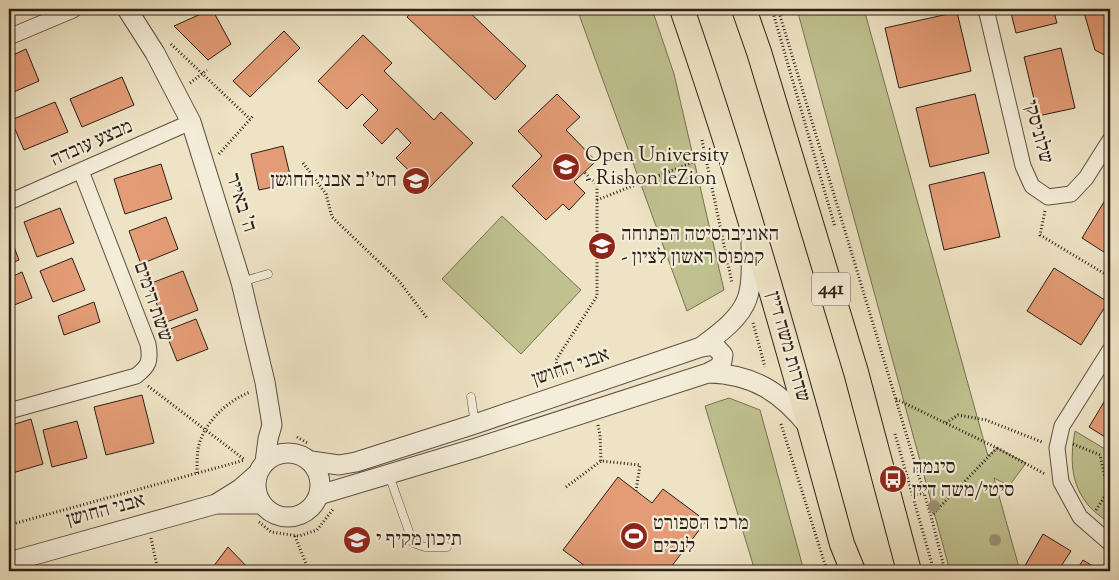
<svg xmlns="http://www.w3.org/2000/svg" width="1119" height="580" viewBox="0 0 1119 580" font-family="'Sorts Mill Goudy','Frank Ruhl Libre',serif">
<rect width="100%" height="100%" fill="#eee3c4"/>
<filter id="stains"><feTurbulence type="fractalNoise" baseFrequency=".004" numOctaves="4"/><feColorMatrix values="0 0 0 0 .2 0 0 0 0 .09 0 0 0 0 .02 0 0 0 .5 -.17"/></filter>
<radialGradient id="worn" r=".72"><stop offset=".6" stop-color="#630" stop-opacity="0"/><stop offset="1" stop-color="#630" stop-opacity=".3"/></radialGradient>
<path fill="#bfc18f" stroke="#767053" d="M577 9H652L674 74 724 290 687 311Z
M797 9H864L988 456 997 448 1026 463 1009 486 994 478 1020 571H950Z
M502 216 581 290 521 354 442 279Z
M729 398 760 410 804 571H755L705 406Z
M1075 431 1110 452V507L1104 519C1099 515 1093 511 1089 506 1070 484 1070 458 1075 431Z"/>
<path fill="#e39c76" stroke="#2c1f17" d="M212 9 231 44 208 60 174 26Z
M414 9H466L526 66 495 100 407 17Z
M1010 9H1053L1057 23 1016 33Z
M1083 9H1110V58L1095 50Z
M957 12 971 71 899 88 885 28Z
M284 31 300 48 250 97 233 81Z
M363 35 392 63 384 71 434 120 441 112 473 143 428 189 396 158 411 143 397 128 382 144 363 125 378 110 362 94 347 109 318 81Z
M1061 48 1075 108 1038 116 1024 57Z
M26 49 39 81 9 94V57Z
M122 77 134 105 82 127 70 99Z
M557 94 580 117 566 130 596 161 574 182 585 193 569 210 563 204 546 220 512 186 542 156 518 131Z
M975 94 989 153 930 167 916 108Z
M55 102 68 132 24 150 11 120Z
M283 146 292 183 259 190 251 154Z
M161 164 172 199 125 214 114 179Z
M984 172 1000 237 944 250 929 185Z
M1110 192V256L1082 238Z
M60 208 74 243 37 257 24 222Z
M166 217 178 249 141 264 129 231Z
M9 234 19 260 9 264Z
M72 258 85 290 53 302 40 271Z
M1054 268 1108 302 1081 345 1027 311Z
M183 271 198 310 164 323 149 284Z
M22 272 32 298 9 307V278Z
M94 302 100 322 64 335 58 316Z
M196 319 208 349 177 361 165 331Z
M1110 392V440L1089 427Z
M142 395 154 443 106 455 94 407Z
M31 419 43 464 9 474V426Z
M77 421 87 458 52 467 43 430Z
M618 477 652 503 663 489 706 521 668 571H592L563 550Z
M1043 534 1071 551 1058 571H1022Z
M228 547 251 571H210Z
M1083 560 1096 568 1102 571H1076Z"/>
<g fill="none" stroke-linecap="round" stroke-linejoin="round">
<g stroke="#5c5042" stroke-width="9">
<path id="service" d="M241 282 268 274
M471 397 475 424
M389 475 413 543 425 547H447"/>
</g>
<g stroke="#5c5042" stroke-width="17">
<path id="minor" d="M986 9 1023 166 1032 186 1048 197 1071 194 1086 178 1110 140
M9 37 73 10
M9 202 191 122
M1110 350 1062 426 1057 448 1061 482 1080 517 1110 543
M9 411 136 376C149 366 151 361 148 344L81 171"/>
</g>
<g stroke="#5c5042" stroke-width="21">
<path id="tertiary" d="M127 9 155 53 191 122 241 282 265 382 272 425 268 439 265 462
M701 347 714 345 723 355 721 366 708 373
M256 485a32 32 0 1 1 64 0a32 32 0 1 1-64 0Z
M311 461 339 465 356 462 475 424 701 347C717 335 740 319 747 299 753 282 751 259 751 240
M319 495 476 448 708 373C753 374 781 392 809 427
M216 504 240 489 257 474
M9 562 216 504H261"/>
</g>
<g stroke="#2c1f17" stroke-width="26">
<path id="primary" d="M682 9C743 185 793 364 842 544L853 571
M744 9 759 52 856 372 909 571"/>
</g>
<path stroke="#2c1f17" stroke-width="3" stroke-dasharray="1 2.5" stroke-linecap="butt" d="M772 9 835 227
M778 9 931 516 945 571
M171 44 250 119
M190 83 207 70
M702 140 732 283
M219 154 254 115
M303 163 326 194 332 217 399 281 427 318
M597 200 706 157
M1045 211 1040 235 1110 277
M753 323 765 367
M559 377 556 360 597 296V185L584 172
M148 386 245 460
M896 399 997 448 932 515
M946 423 958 415 986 420 1042 442
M781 424 827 571
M598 425 600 435 601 461
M895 434 934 571
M297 437 309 444
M1073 444 1100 455 1108 491 1096 510
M997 448 1045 474
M197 473C197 465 197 457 198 449 203 423 227 401 250 392
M566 487 601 461 640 465 636 491
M913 495 924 493
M259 522 271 532 299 536 317 530 334 508
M9 525 245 460
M295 536 309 571
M151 538 158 571"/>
<use href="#service" stroke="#f4edd9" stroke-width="8"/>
<use href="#minor" stroke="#f4edd9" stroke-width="15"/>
<use href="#tertiary" stroke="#f4edd9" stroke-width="19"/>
<use href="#primary" stroke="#eee3c4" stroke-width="24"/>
</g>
<g fill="#9c9279">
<circle cx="934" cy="506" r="6"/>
<circle cx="995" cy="540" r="6"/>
</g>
<defs>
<g id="university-disc" transform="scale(1.4375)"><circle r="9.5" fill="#8f2418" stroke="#f4edd9"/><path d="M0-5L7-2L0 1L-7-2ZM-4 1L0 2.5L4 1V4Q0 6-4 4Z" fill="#fff"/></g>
<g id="school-disc" transform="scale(1.4375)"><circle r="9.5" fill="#8f2418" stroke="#f4edd9"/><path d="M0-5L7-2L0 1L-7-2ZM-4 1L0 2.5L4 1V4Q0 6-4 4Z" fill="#fff"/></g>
<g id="bus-disc" transform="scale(1.4375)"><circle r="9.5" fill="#8f2418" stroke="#f4edd9"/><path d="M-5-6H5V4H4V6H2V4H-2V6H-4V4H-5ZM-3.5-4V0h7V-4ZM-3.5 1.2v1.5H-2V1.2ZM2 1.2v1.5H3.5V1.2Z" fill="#fff"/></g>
<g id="stadium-disc" transform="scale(1.4375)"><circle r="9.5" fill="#8f2418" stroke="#f4edd9"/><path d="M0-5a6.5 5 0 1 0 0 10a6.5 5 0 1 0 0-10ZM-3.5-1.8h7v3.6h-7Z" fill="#fff"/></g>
</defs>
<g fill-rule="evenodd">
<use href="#university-disc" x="566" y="167"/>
<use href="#school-disc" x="416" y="181"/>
<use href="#university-disc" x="602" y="246"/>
<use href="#bus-disc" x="893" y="479"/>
<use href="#stadium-disc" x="634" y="536"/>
<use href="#school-disc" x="357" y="540"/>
</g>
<g text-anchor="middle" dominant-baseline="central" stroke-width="4.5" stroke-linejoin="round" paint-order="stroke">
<rect fill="#f4edd9" stroke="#685d51" stroke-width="1" x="812" y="272.5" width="38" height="33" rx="4"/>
<g font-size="19" font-weight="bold" fill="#2c1f17">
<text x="831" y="289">441</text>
</g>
<g font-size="20" fill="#2c1f17" stroke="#f4edd9">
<text transform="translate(1037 132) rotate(75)">שלוניסקי</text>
<text transform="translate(92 144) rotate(-24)">מבצע עובדה</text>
<text transform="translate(240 203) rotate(72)">ה' באייר</text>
<text transform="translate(152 302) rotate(71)">ששת הימים</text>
<text transform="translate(787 347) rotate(74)">שדרות משה דיין</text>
<text transform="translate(571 368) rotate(-19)">אבני החושן</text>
<text transform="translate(106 511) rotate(-15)">אבני החושן</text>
</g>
<g font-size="20" fill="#2c1f17" stroke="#f4edd9" text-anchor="start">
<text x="585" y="156">Open University<tspan x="585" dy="23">- Rishon leZion</tspan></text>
<text x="397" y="181" text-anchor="end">חט''ב אבני החושן</text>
<text x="621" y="235">האוניברסיטה הפתוחה<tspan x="621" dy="23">- קמפוס ראשון לציון</tspan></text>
<text x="912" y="468">סינמה<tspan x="912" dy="23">סיטי/משה דיין</tspan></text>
<text x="653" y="524">מרכז הספורט<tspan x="653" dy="23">לנכים</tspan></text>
<text x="376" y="540">תיכון מקיף י</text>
</g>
</g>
<rect width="1119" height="580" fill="none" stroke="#eee3c4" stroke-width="30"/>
<rect x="10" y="10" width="1099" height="560" fill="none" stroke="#2c1f17" stroke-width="2.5"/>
<rect x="15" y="15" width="1089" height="550" fill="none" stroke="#2c1f17"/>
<rect width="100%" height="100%" filter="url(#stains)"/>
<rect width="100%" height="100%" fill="url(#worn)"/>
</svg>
